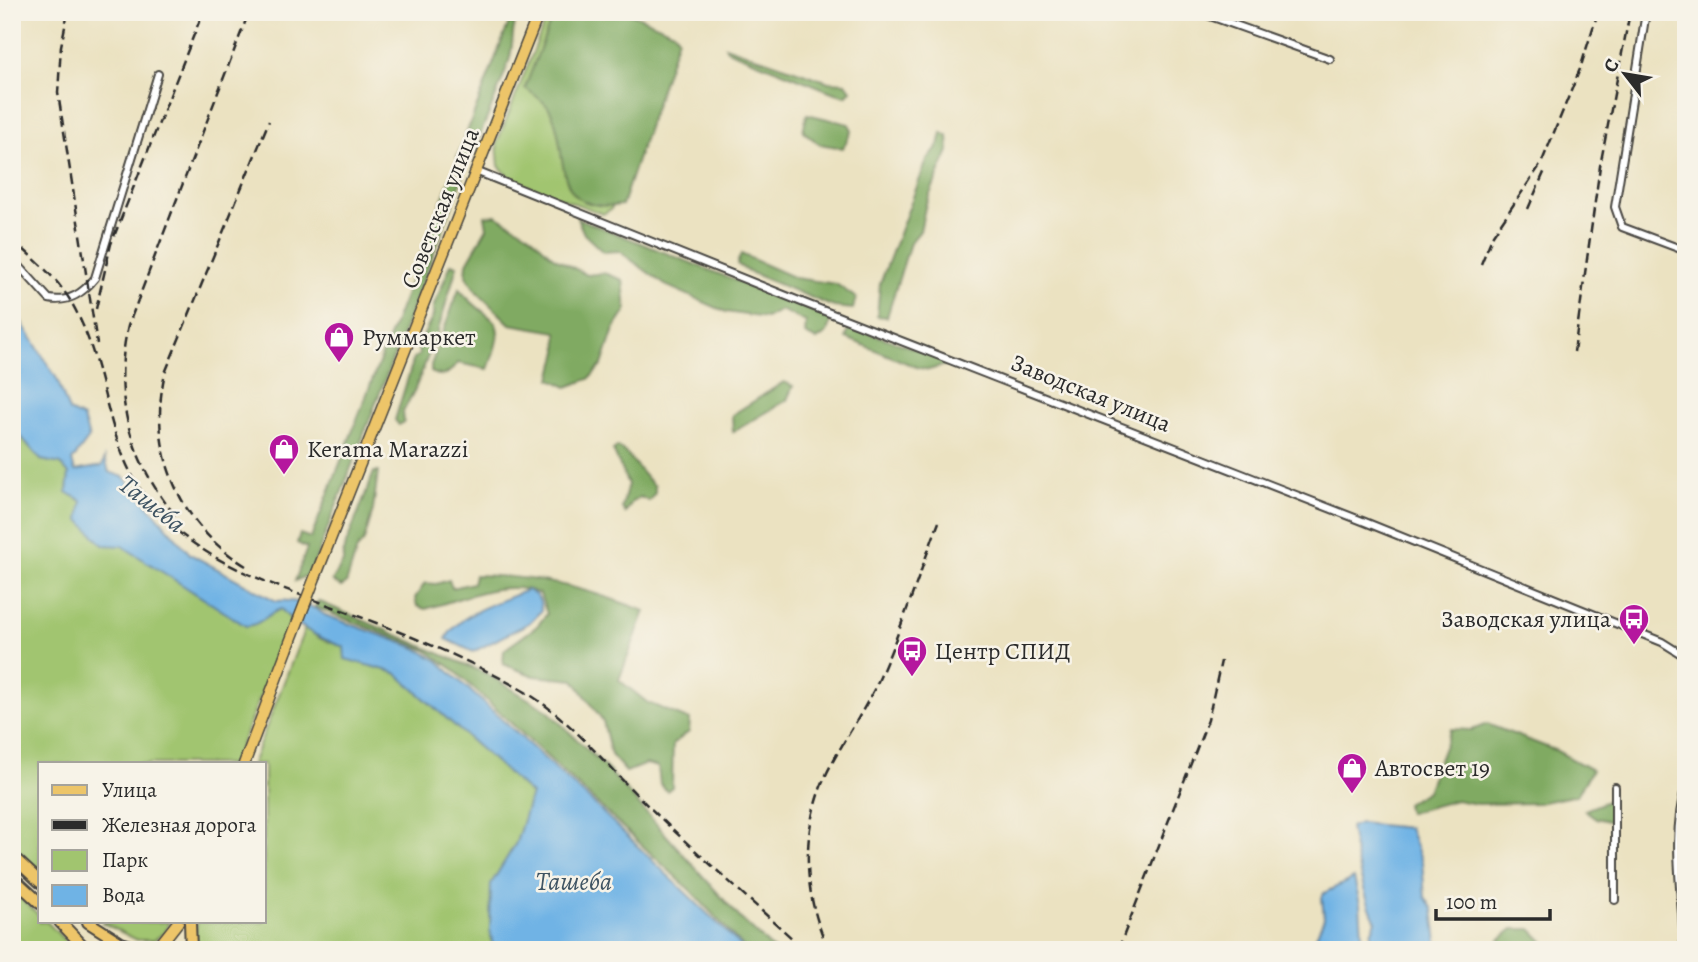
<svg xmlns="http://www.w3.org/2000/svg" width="1698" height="962" viewBox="0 0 1698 962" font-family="Alegreya,serif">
<rect width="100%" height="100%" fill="#f7f3e8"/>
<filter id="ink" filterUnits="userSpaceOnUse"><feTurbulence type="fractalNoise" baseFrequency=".0143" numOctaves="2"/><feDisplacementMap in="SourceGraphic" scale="14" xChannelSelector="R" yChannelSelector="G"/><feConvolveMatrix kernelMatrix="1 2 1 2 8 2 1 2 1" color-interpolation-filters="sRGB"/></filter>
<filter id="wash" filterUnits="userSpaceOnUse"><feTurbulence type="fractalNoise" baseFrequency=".00686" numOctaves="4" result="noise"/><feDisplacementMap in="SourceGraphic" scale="28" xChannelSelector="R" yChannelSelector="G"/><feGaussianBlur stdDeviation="1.57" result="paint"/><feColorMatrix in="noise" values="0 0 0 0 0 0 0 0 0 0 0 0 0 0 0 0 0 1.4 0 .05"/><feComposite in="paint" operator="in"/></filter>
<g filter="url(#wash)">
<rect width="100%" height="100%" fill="#ebe2c1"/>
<path fill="#a1c56f" stroke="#66784d" stroke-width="2" d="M549 12H623L673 38 611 209 603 214 512 180 499 166 497 143Z
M12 426 41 460 61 464 69 474 67 492 82 501 103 544 122 545 246 626C259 626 268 613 281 609L291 620 233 764H40V872L12 847Z
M305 628 321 639 345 647 346 659 396 673 531 794 516 843 491 884 490 930 494 950H199L195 934 197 922H264V764H252Z
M12 891 40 916V922H47L74 950H12Z
M101 922H169L165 932 154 940H137Z"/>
<path fill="#80aa62" stroke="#566a46" stroke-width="2" d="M513 12H518C511 27 514 45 509 61 498 93 484 124 472 156L465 159 457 158Z
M554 12H628L674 32 678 38 622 205C545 214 572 152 550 110 546 102 533 94 525 88Z
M725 46 829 82 846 83 851 90 846 96 832 92 727 50Z
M807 114 849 124 852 130 843 148 819 144 803 131Z
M942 133 948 136 949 151 926 203 920 231 910 243 887 317 877 316 880 284 927 160 939 145Z
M453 172 463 177 310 574 295 581 307 548 297 543 300 534 311 538Z
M496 215 529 234 553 257 587 275 604 273 623 280 626 311 614 329 602 365 589 379 567 387 551 379 558 351 557 332 510 324 477 292 466 276 467 263 487 228 485 216Z
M577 218 831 318 827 333 817 340 805 334 806 322 781 310 766 318 726 312 665 285 619 251 603 252 584 234Z
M741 254 795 278 836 284 856 298 853 309 834 307 747 271 737 264Z
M451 264 457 266 438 331 415 389 403 412 404 422 399 425 395 420 414 358 419 355 418 347 433 316V308Z
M459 289C493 329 510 310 488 369L458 363C448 374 445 379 431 372V365Z
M849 326 936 356 949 364 929 370 916 367 846 338Z
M784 382 793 386 787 400 733 432 732 415Z
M617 447C629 451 641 476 655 486V493L649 501 640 497 632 502 625 513 622 508 628 484 613 450Z
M374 472H378L373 510 364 541 357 549 346 584 341 587 332 581 343 562V552Z
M475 575C544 577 581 587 645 611L619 680 648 703 690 720 689 732 673 744 672 787 667 791 660 784 658 767 646 764 626 772 611 755 603 721 574 680 534 676 503 664 504 650 537 626 547 614 540 594C505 577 461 600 425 609L417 606 415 598 425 583 436 584 449 580 452 588 473 583Z
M318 601 487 674 548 711 609 771 741 919 774 950H746L691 891 454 670 426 650 315 607Z
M1487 724 1557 751 1592 770 1577 795 1538 803 1477 804 1456 800 1408 813 1406 804 1427 791 1451 729 1472 730Z
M1610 800 1612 822 1596 818 1585 810Z
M1513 929H1531L1546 944 1545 950H1503L1498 941Z"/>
<path fill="#6fb3e5" stroke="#4d6f88" stroke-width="2" d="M12 307 57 379 69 411 83 418 89 438 72 461 75 471 102 466 105 458 109 472 124 477 190 554 276 601C294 599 310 604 325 615L416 648 438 661 594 804 745 950H494L490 930 491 884 516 843 531 794 396 673 345 659 344 647C321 639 298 628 281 609 268 613 259 626 246 626L122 546 103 545 79 519 82 501 67 492 69 474 61 464 41 460 12 426Z
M527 590C538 595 541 599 541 611L529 623 473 652 446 639C458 613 502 601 527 590Z
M1360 823 1409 828 1422 862 1425 897 1433 909 1438 950H1367L1371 945V933L1376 921C1366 904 1353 848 1350 827Z
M1354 878 1360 904 1363 950H1310L1324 918 1322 898 1324 893Z"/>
</g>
<g filter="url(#ink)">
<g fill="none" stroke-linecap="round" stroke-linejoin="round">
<g stroke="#484642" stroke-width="10">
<path id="minor" d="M1199 12 1330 59
M1646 12 1615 207 1622 227 1686 251
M478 172 804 303 1365 522 1662 642 1686 657
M12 258 49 299C69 303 83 293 95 278L158 74
M1615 900V787
M1684 950C1683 896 1670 838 1686 785"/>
</g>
<g stroke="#484642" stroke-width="13">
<path id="primary" d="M316 575 539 12
M244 764 287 650
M156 950 178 922"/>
</g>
<g stroke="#484642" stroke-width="14">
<path id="trunk" d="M12 856 40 882
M12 877 40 903
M60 922 87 950
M88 922 121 943 144 950
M190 922 191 950"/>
</g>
<use href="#minor" stroke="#fff" stroke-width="6"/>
<use href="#primary" stroke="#edc569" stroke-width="10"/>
<use href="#trunk" stroke="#edc569" stroke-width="10"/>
<path stroke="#2b2b2b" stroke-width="2.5" stroke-dasharray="10 5" stroke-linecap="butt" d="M68 12 61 46 58 93 97 344
M1528 209 1546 168
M12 239C33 258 55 276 70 300 116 378 98 463 175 529 224 571 284 588 344 611 405 633 466 658 522 690 570 718 602 761 641 799 694 851 750 900 805 950
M1481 264 1493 235 1541 164 1580 69 1598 12
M96 309 111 244 203 12
M1574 352 1600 166 1630 12
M175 515C130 461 112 395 128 326L249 12
M246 566C179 526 147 449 165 373L269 121
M829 950C801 892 800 822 831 765 847 735 866 708 880 677 902 627 919 574 939 522
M1118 950 1208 720 1221 661"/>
<g stroke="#484642" stroke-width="13" stroke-linecap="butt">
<path id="primary-bridge" d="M287 650 316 575"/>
</g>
<use href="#primary-bridge" stroke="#edc569" stroke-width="10"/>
</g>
</g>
<defs>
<g id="shop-pin" transform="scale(1.575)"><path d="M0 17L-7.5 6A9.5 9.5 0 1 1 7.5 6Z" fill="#b5179e" stroke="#f7f3e8"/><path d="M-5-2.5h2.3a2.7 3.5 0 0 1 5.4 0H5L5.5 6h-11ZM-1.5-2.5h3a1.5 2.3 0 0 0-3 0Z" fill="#fff"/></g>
<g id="bus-pin" transform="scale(1.575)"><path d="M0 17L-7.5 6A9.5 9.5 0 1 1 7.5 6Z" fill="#b5179e" stroke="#f7f3e8"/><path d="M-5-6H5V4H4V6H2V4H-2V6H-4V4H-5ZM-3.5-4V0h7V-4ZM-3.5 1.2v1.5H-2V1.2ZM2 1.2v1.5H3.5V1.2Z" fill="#fff"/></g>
</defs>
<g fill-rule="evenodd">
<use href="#shop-pin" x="339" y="337"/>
<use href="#shop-pin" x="284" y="449"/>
<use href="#bus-pin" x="1634" y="619"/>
<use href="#bus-pin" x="912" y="651"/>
<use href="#shop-pin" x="1352" y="768"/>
</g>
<g text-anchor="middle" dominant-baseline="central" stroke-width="5" stroke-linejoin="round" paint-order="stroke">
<g font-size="24" fill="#2b2b2b" stroke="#f7f3e8">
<text transform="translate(440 208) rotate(-68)">Советская улица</text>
<text transform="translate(1091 393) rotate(22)">Заводская улица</text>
</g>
<g font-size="24" fill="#2b2b2b" stroke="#f7f3e8" text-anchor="start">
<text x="362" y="337">Руммаркет</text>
<text x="307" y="449">Kerama Marazzi</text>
<text x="1611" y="619" text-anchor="end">Заводская улица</text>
<text x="935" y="651">Центр СПИД</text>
<text x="1375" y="768">Автосвет 19</text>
</g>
<g font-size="26" font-style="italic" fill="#3f5463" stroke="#f7f3e8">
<text transform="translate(152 504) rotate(38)">Ташеба</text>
<text x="574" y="881">Ташеба</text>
</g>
</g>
<rect width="1698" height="962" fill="none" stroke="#f7f3e8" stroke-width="42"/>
<rect x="38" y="762" width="228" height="161" fill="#f7f3e8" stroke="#a5a39c" stroke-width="2"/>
<rect x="52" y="785" width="35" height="10" fill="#edc569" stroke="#a5a39c" stroke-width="2"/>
<text x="102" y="797" font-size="21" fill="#2b2b2b">Улица</text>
<rect x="52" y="820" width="35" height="10" fill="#2b2b2b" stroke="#a5a39c" stroke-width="2"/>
<text x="102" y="832" font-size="21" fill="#2b2b2b">Железная дорога</text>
<rect x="52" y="850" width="35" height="21" fill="#a1c56f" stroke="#a5a39c" stroke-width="2"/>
<text x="102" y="867" font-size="21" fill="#2b2b2b">Парк</text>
<rect x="52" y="885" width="35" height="21" fill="#6fb3e5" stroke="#a5a39c" stroke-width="2"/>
<text x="102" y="902" font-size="21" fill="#2b2b2b">Вода</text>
<g transform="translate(1625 74) rotate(301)" stroke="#f7f3e8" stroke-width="5" paint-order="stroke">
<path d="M0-5L12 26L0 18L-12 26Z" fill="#2b2b2b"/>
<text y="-10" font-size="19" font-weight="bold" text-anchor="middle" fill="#2b2b2b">С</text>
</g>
<path d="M1436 909v10h114v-10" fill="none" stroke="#2b2b2b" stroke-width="3.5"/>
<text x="1446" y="909" font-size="21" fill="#2b2b2b" stroke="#f7f3e8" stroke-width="5" paint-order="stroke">100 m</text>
</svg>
